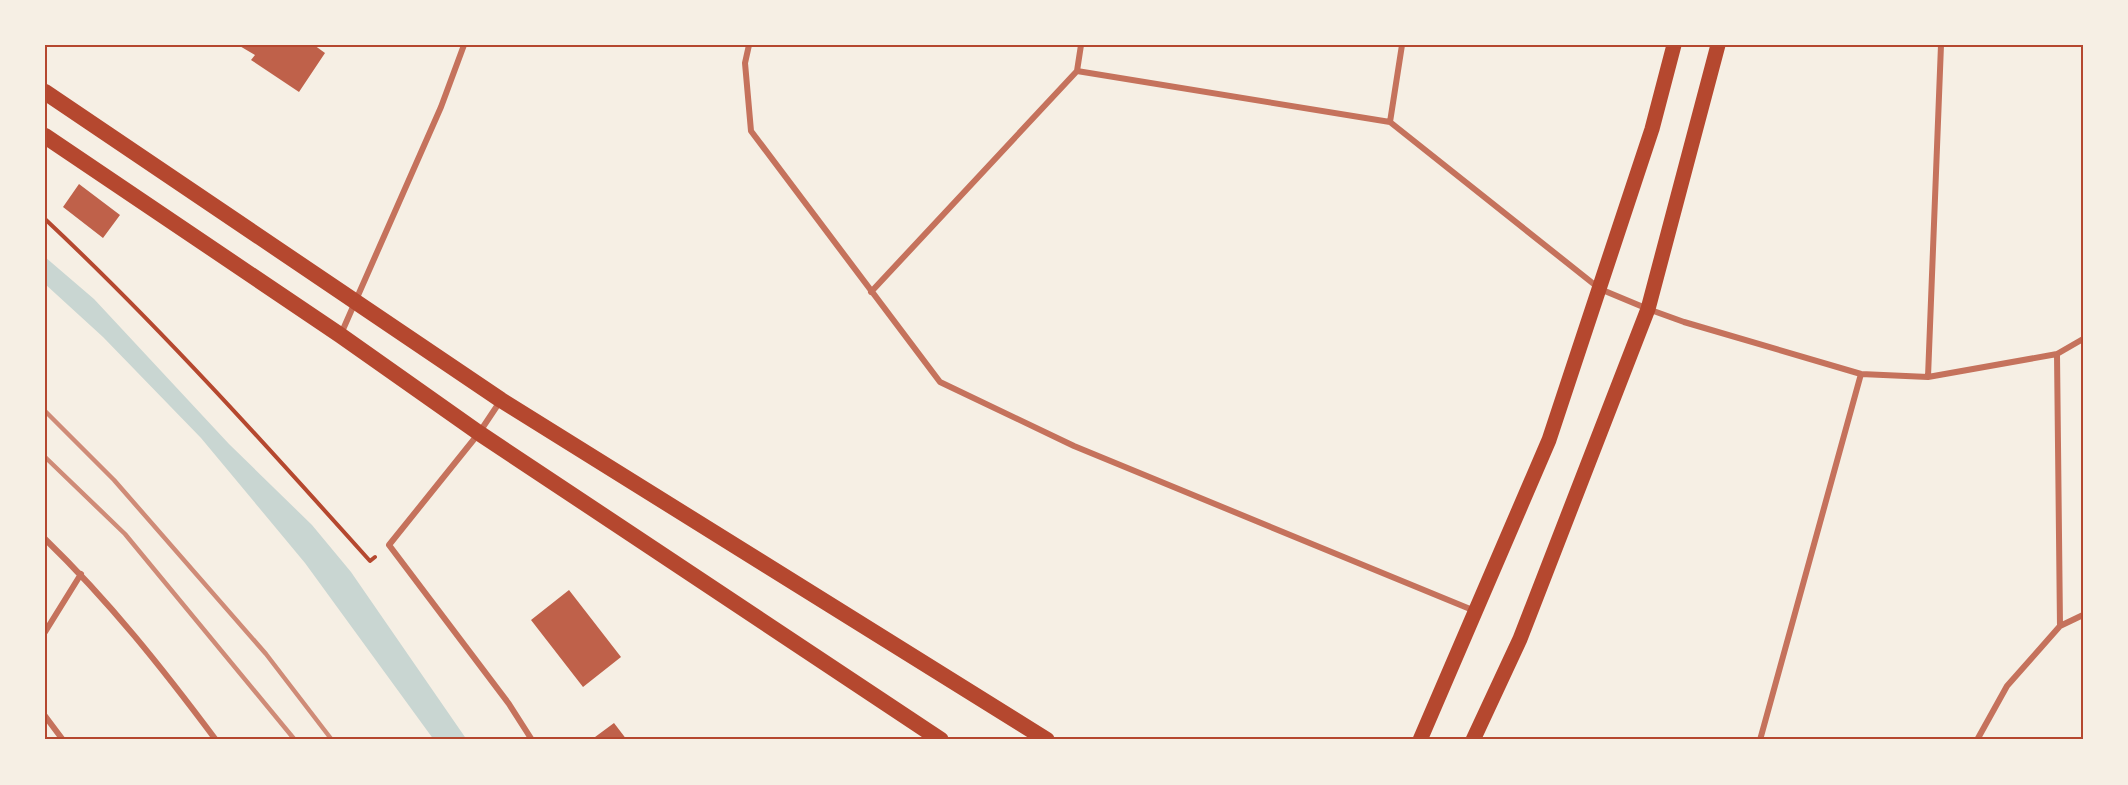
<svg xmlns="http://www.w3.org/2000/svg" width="2128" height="785" viewBox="0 0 2128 785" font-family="Jost,sans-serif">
<rect width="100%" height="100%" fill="#f6efe4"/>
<path fill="#c9d6d2" d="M45 257 94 299 229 444 312 525 351 572 467 740H434L305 563 201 438 103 337 45 284Z"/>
<path fill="#bf614a" d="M238 45H314L325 53 299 92 251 60 255 55Z
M79 184 120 215 103 238 63 207Z
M569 590 621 657 583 687 531 620Z
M614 723 627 740H591Z"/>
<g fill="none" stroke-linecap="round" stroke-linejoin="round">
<path stroke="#b5482f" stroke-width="4" d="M45 219C160 327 265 444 370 561L375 557"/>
<path stroke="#c5725c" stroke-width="6" d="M749 45 745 63 751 131 940 382 1074 446 1475 611
M1077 71 1390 122 1600 289 1648 309 1684 322 1861 374 1928 377 2057 354 2083 339
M1390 122 1402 45
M871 292 1077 71 1081 45
M341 334 441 107 464 45
M2057 354 2060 626
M1928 377 1941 45
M501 400 479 433 389 545 509 704 532 740
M45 539C109 601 163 669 216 740
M45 632 81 574
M45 716 63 740
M1760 740 1861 374
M1977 740 2007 686 2060 626 2083 615"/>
<path stroke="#b5482f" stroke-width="15" d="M1420 740 1549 440 1652 129 1674 45
M1473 740 1520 639 1648 309 1718 45"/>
<path stroke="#b5482f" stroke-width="16" d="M45 92 501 400 1047 740
M45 136 340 335 479 433 941 740"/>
<path stroke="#cf8b77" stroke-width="4.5" d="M45 411 114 480 266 654 332 740
M45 457 125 534 295 740"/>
</g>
<rect width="2128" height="785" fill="none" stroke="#f6efe4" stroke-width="93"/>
<rect x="46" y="46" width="2036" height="692" fill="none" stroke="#b5482f" stroke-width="2"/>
</svg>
